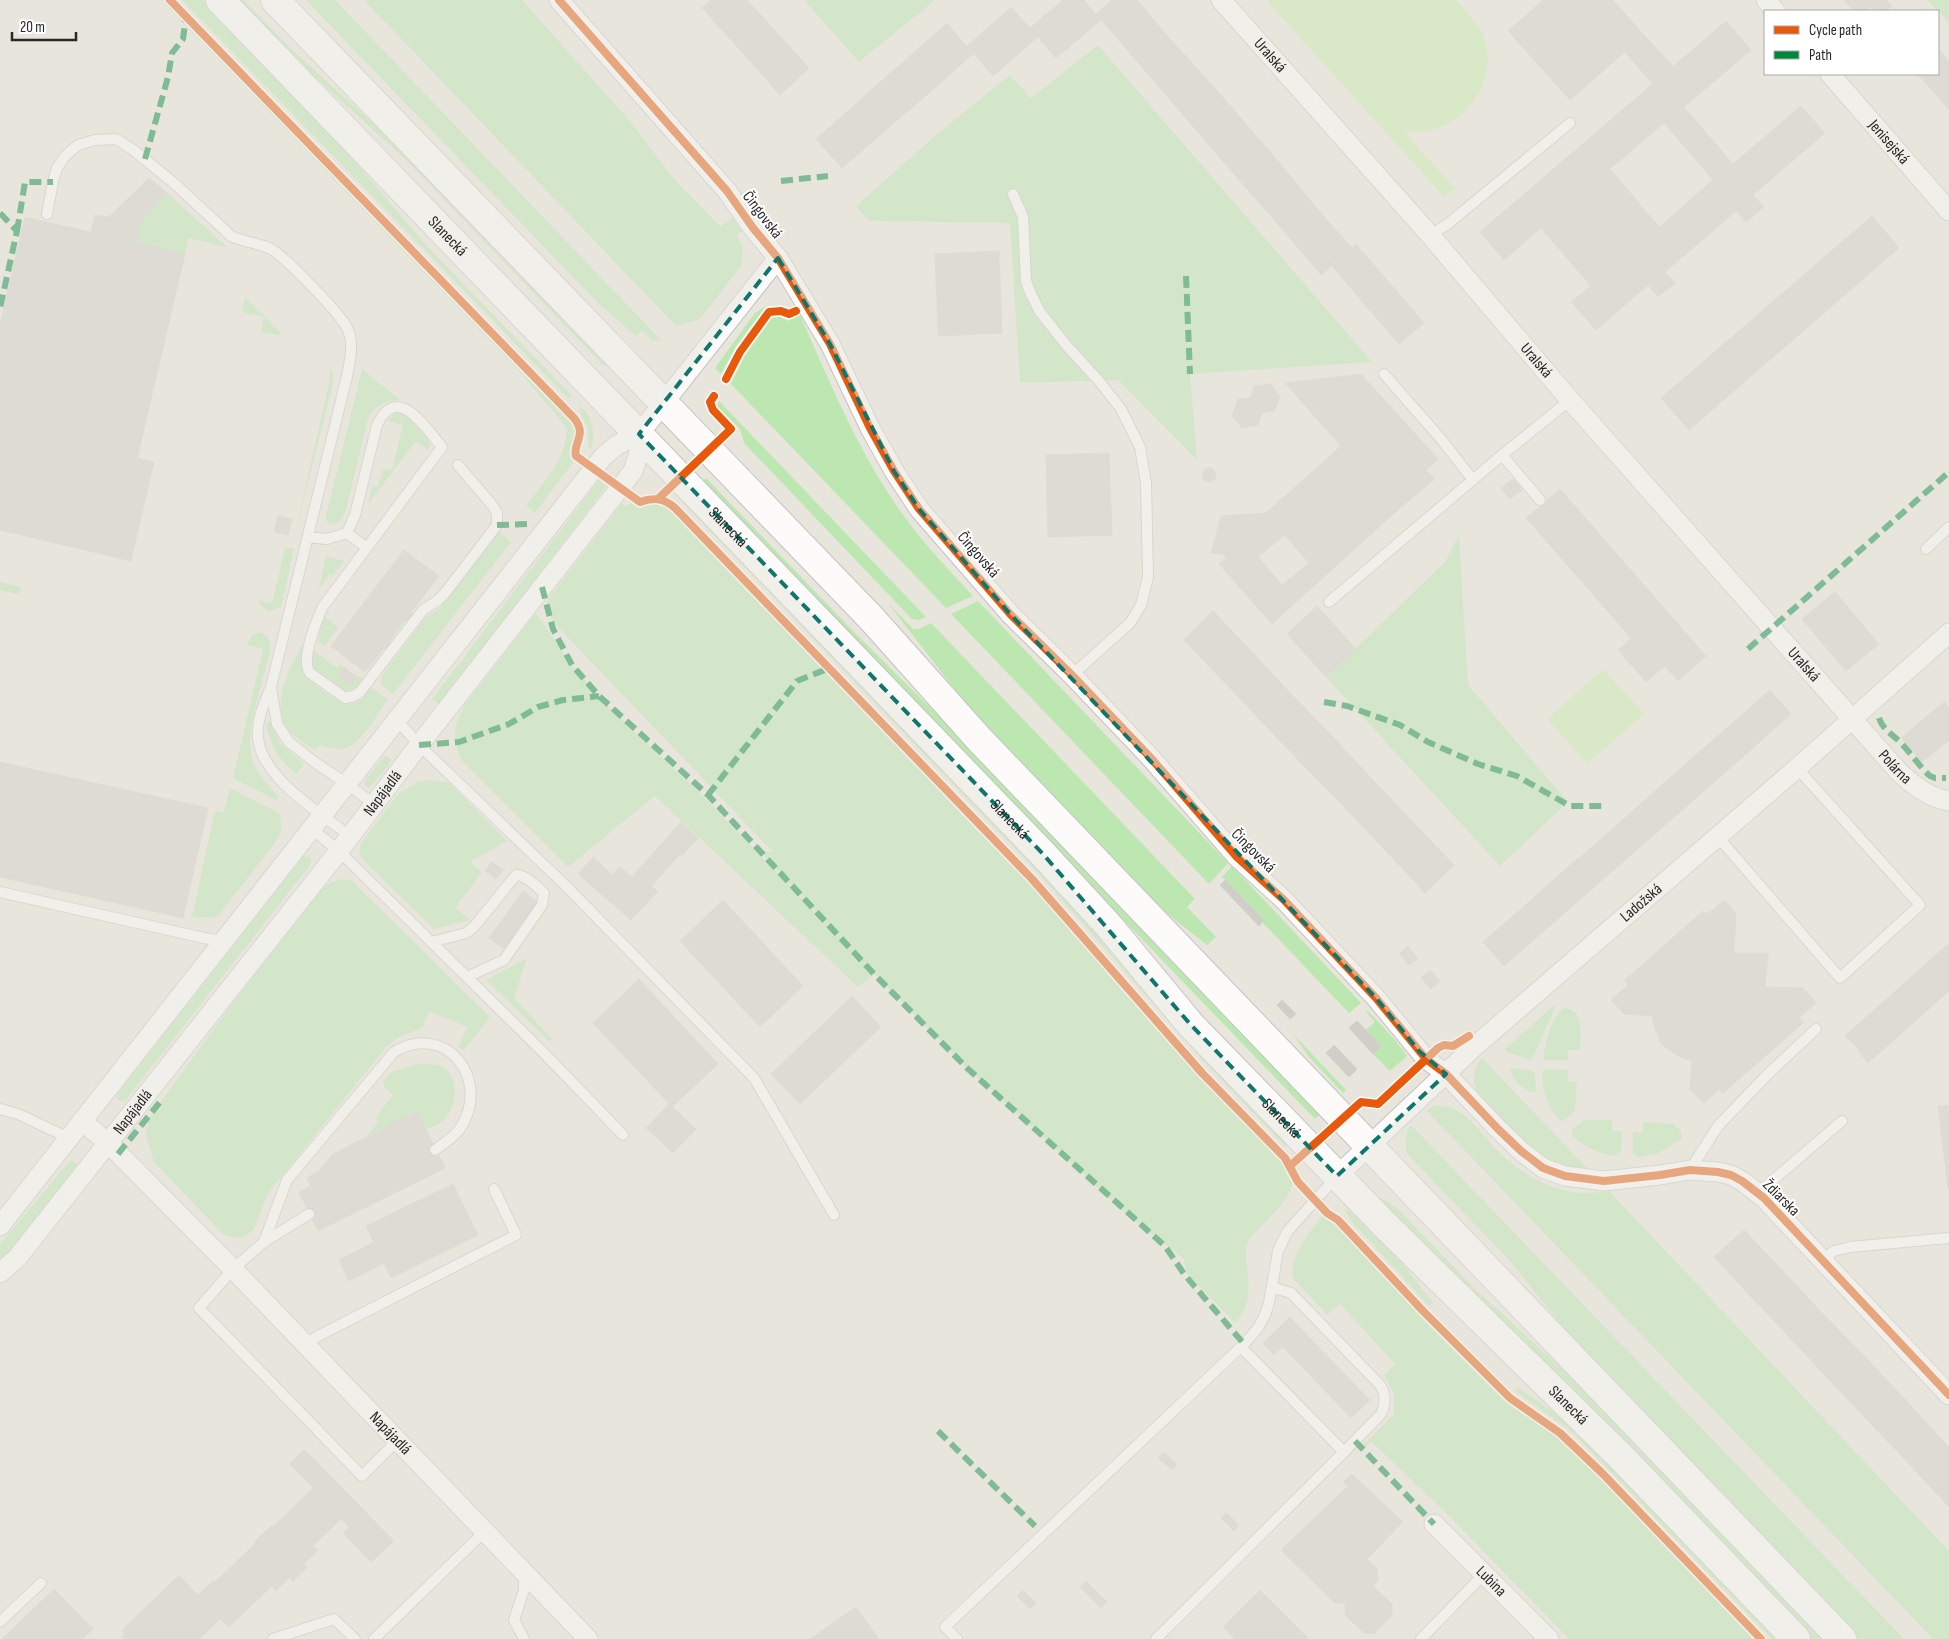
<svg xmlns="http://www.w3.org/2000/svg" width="1949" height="1639" viewBox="0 0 1949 1639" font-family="'Sofia Sans Condensed',sans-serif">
<rect width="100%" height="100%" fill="#e8e5dc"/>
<path fill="#bde7b1" d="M164 0 573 423 576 438 569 454 570 458 574 461 535 513 526 506C544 482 566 459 567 428L519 371 166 5Z
M182 0H203L320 121 426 245 572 396 568 398 566 396Z
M237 0H244L288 46 406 153 608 362 604 366 403 157 284 49Z
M306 0H335L662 341 652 340 642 331 636 336 599 304Z
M364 0H522L630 121 674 179 721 227 732 218 742 231 737 235 743 248 741 266 701 318C693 323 684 321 677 327Z
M804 0H935L859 62Z
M1927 0H1949V22Z
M1098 45 1372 362 1190 374 1197 460 1118 380 1020 383 1010 223 869 221 856 206 936 135 1010 75 1031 98Z
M167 193 227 247 188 238 185 254 137 243 141 220Z
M245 297 280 332V335L261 332 264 317 242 312Z
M766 306 736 346 721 374 715 368 754 314Z
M800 315C830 383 858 451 901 512 922 542 948 569 973 596L946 608 731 384 744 357 772 318 780 317 788 321Z
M330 369 333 374V384L294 538 329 383Z
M362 369 400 400C386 400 375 406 368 418L346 510 341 520 333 525 326 521V517Z
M719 401 926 617 919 620 912 619 744 443 740 429 717 406Z
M581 406C593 418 596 433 591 449L588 446V428L579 411Z
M395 412 405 413 427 438 430 445 428 450 416 441 368 504 372 486 378 487 383 469 392 470 403 425 388 421Z
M706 478 856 634 980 757 1321 1113 1315 1119 702 482Z
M599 480 607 485 440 705 432 699Z
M685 498 1042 871 1288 1143 1285 1146 1209 1067 1038 873 682 502Z
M622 503 627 507 631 503 638 508C650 501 662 502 673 511L1029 882 1199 1076 1285 1165 1287 1176 1293 1183C1288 1202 1271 1215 1258 1230 1254 1234 1248 1239 1247 1245 1245 1251 1246 1258 1247 1265 1249 1288 1252 1304 1235 1323L1186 1272 1184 1259 1131 1218 967 1068 874 974 858 987 655 796 568 867 462 761C451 736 453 727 466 703L536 613 572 665 616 715 702 795 838 936 760 851 773 852 553 622 546 602Z
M498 531 511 542 393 694 381 684V677L426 617 439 609Z
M1459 535 1468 685 1568 802 1500 866 1326 677 1445 562Z
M285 547 294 549 281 607 269 612 260 605 258 600 272 603Z
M326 556 344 561 333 575 329 574 319 590Z
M0 582 21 587 19 595 0 590Z
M978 601 1228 863 1209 884 951 614Z
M887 602 913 629H919L931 623 1195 899 1187 907 1216 937 1207 945 1147 898 987 731Z
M326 618 338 627 325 646 318 641 322 619Z
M259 632C266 633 269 637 270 645 271 653 267 663 265 671 259 696 245 732 252 758 256 773 269 785 278 796L276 800 233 778 263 649 247 645 252 635Z
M302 646 305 648C303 654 300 660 302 666 305 683 345 711 361 700 365 697 368 691 371 688L388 699C378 713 360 746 343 749 335 750 327 747 320 745L315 750C307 745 299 740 292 734 268 709 288 671 302 646Z
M314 651 337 668 340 664 344 667 338 676 350 685 358 676 364 680 354 691 348 692 341 689 316 671 312 662Z
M270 721 280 743 304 764 296 774C279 760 271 746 266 725Z
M385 756 389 757 391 760 389 765 370 787 366 786 364 783 366 778Z
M429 780 449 783 507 841 470 862 482 872 455 908 471 920 434 929 364 861C359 855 359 850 361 843L398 794 418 782Z
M230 788 279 813C283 825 282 834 274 844L218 916 211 918 192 917 215 811 224 812Z
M306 856 311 859V864L128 1097 124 1101H120L117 1098 118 1093 302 857Z
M1232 866 1361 1003 1349 1013 1262 922 1264 920 1222 877Z
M340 879 352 881 490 1017 464 1050 458 1047 467 1027 429 1011 422 1028 399 1037 387 1046 269 1192C257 1213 258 1249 223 1234L154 1162 146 1135 149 1118 227 1011 323 886Z
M527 958 514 998 552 1039 549 1041 486 980Z
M1554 1005H1556L1533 1058 1530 1060 1506 1052 1505 1049Z
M1564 1008C1585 1009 1580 1036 1580 1050H1568V1060H1543C1546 1042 1549 1020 1564 1008Z
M1368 1011 1395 1040 1407 1056 1390 1071 1373 1054 1381 1046 1366 1030 1375 1022 1366 1012Z
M1292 1033 1346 1090 1343 1093 1310 1058Z
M1482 1058 1588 1169C1558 1177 1517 1136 1499 1116 1489 1107 1477 1096 1474 1083 1473 1073 1476 1065 1482 1058Z
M416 1064C423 1064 433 1064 440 1066 461 1075 458 1107 443 1120 439 1125 431 1127 426 1130L416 1111 366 1137 378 1122 376 1117 393 1095 385 1088 383 1081 391 1072Z
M1512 1068 1533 1071 1535 1074 1536 1091 1534 1093C1525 1092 1512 1079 1510 1070Z
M1545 1069 1568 1070V1081L1577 1082 1575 1110 1564 1121H1561C1548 1109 1542 1090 1542 1073Z
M1436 1105C1468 1105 1484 1140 1506 1159 1523 1173 1546 1187 1567 1191 1580 1194 1596 1193 1609 1191L1949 1551V1639H1933L1426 1110Z
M1584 1120H1612V1131H1622L1621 1152 1616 1156C1600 1154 1585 1147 1572 1136V1130Z
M1643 1122 1674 1124 1681 1131 1682 1139 1657 1154 1637 1157 1632 1152 1633 1132 1643 1133Z
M1411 1125 1904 1639H1859L1578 1346 1511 1262 1409 1156C1404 1145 1404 1135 1411 1125Z
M72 1161 76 1163V1167L8 1257 0 1264V1244L68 1163Z
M1380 1197 1398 1209 1474 1288 1591 1395 1825 1639H1812L1630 1449 1378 1198Z
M1344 1209 1351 1212 1399 1259 1433 1303 1429 1306 1352 1222Z
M1323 1216 1334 1223 1420 1314 1507 1401 1558 1436 1600 1477 1755 1639H1569L1450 1517 1371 1441 1363 1449 1361 1447 1394 1414V1394L1384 1375 1395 1364 1340 1304 1327 1315 1292 1277C1292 1253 1308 1233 1323 1216Z
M1519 1388 1569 1423 1779 1639H1772L1572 1432 1515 1391Z"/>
<path fill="#c8ecae" d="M1266 0H1456C1465 10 1482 27 1485 40 1497 84 1466 126 1422 132 1416 133 1408 131 1403 131L1455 188 1444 197Z
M1603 669 1644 714 1587 764 1547 719Z"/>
<path fill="#d0cec8" stroke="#d2d0c9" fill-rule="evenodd" d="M711 0H747L770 25 741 51 702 8Z
M1063 0H1084L1101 20 1056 58 1030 28Z
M1112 0H1137L1164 32 1134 58 1096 14Z
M1543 0H1613L1644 35 1570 100 1508 31Z
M1844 0H1887L1892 6 1886 11H1875L1871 7 1866 11H1854Z
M1011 7 1038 37 993 76 967 46Z
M1726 21 1751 50 1684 107 1733 164 1801 106 1825 133 1753 195 1764 207 1746 222 1736 211 1665 272 1675 283 1658 297 1648 285 1596 330 1571 302 1591 286 1541 228 1504 260 1480 232ZM1664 123 1713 180 1659 227 1610 169Z
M947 23 973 54 930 92 903 62Z
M770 25 809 68 780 95 741 51Z
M1164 32 1203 75 1172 102 1134 58Z
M1644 35 1673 66 1653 84 1625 52Z
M1938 48 1949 61V86L1945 81 1933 91 1917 74H1938Z
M903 62 930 92 886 130 860 100Z
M1203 75 1241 118 1209 145 1172 102Z
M1945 81 1949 86V110L1933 91Z
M860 100 886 130 842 168 816 139Z
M1241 118 1278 161 1246 188 1209 145Z
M1278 161 1314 205 1284 231 1246 188Z
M149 178 167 193 141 220 137 243 91 232 95 215 109 217Z
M1314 205 1352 248 1321 275 1284 231Z
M1872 216 1899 248 1689 430 1661 398Z
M25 217 185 254 114 557 0 530V324Z
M1356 244 1394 288 1382 299 1373 289 1361 300 1331 265Z
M999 251 1002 333 938 336 935 254Z
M1394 288 1424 323 1399 344 1361 300 1373 289 1382 299Z
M1361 374 1438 459 1426 470 1435 479 1400 508 1341 446 1285 383Z
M1271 384 1280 397 1274 411 1262 413 1258 425 1242 428 1232 416 1238 399 1251 398 1254 386Z
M1341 446 1400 508 1272 624 1219 564 1227 558 1222 554 1211 553 1221 516 1266 513ZM1285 535 1309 563 1282 585 1258 557Z
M1109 453 1112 535 1048 537 1046 455Z
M137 458 154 462 131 561 114 557Z
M1202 475a7 7 0 1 1 14 0a7 7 0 1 1-14 0Z
M1513 479 1522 490 1510 499 1501 488Z
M1560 489 1665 609 1631 638 1526 518Z
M278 516 292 519 288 535 274 532Z
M404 550 439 576 411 612 413 614 407 622 405 620 390 641 391 643 386 649 384 648 365 672 331 646Z
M1835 592 1879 644 1846 671 1802 619Z
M1317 606 1356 649 1326 677 1287 634Z
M1665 609 1706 656 1678 681 1665 666 1646 682 1618 650Z
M1213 611 1254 654 1224 682 1184 640Z
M1254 654 1293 696 1264 724 1224 682Z
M344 667 357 677 351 685 338 676Z
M1770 690 1791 714 1744 756 1722 732Z
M1293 696 1334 738 1305 767 1264 724Z
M1944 702 1949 707V740L1922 762 1901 738Z
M1722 732 1744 756 1696 798 1674 774Z
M1334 738 1374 781 1345 808 1305 767Z
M0 762 208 808 183 918 0 877Z
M1674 774 1696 798 1648 840 1627 816Z
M1374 781 1413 822 1384 849 1345 808Z
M1627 816 1648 840 1600 882 1579 858Z
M681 822 698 838 682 856 680 854 652 886 658 891 631 920 578 874 593 857 613 875 620 867 632 877Z
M1413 822 1454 865 1425 893 1384 849Z
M1578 858 1600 882 1552 924 1531 900Z
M492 862 503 870 496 879 485 871Z
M1225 880 1264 920 1259 926 1220 885Z
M523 891 538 902 504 949 489 938Z
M723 900 803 986 760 1027 680 941Z
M1531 900 1552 924 1504 966 1483 942Z
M1725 900 1736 914 1734 953H1768L1765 987 1803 988 1816 1003 1799 1018 1803 1023 1723 1093 1719 1089 1704 1103 1690 1090 1692 1061 1678 1056 1661 1044 1655 1029 1652 1016 1624 1014 1611 1000 1628 985 1625 980 1703 911 1707 914Z
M1948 944 1949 945V991L1868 1063 1859 1052 1860 1051 1845 1036Z
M1408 946 1418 958 1409 965 1399 954Z
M1430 970 1440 981 1431 989 1421 978Z
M639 979 718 1064 672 1107 593 1023Z
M852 996 881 1027 800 1104 771 1074Z
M1282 1000 1296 1014 1290 1019 1277 1005Z
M1357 1021 1381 1046 1373 1054 1349 1028Z
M1334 1045 1357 1069 1349 1077 1326 1053Z
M669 1104 696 1129 673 1153 646 1128Z
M1949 1105V1188H1948L1938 1106Z
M417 1111 445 1168 318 1231 299 1192 311 1186 307 1178 320 1170 333 1154Z
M453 1184 478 1235 391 1278 366 1226Z
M1744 1230 1784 1272 1754 1300 1714 1257Z
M374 1242 384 1263 349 1281 339 1260Z
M1784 1272 1824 1315 1794 1342 1754 1300Z
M1824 1315 1864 1356 1833 1384 1794 1342Z
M1290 1317 1301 1329 1274 1355 1263 1343Z
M1301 1329 1370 1400 1351 1418 1283 1347Z
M1864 1356 1903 1397 1872 1425 1833 1384Z
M1903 1397 1941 1439 1912 1467 1872 1425Z
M1941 1439 1949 1447V1507L1912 1467Z
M304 1449 394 1541 371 1562 343 1533 349 1527 341 1519 313 1546 318 1550 304 1564 307 1568 293 1581 290 1577 276 1591 272 1586 229 1627 220 1619 199 1639H125L122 1636 125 1634 122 1630 179 1575 198 1595 213 1581 215 1582 256 1543 254 1542 272 1525 273 1527 313 1488 289 1464Z
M1164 1452 1177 1465 1172 1470 1158 1458Z
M1352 1474 1403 1522 1367 1559 1377 1569 1378 1581 1373 1586 1392 1604V1615L1375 1633H1364L1345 1615V1603H1335L1281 1550 1348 1486 1343 1482Z
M1226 1512 1239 1525 1234 1531 1221 1518Z
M1086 1581 1107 1602 1101 1608 1080 1587Z
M54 1589 93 1629 82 1639H2Z
M1023 1590 1036 1603 1030 1609 1017 1596Z
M1260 1590 1309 1639H1235L1223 1627Z
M856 1607 879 1639H810Z"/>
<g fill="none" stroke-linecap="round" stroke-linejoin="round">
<g stroke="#c4c3c3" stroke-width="12">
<path id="lane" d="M1013 194 1023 217 1026 281 1030 292 1040 312 1067 346 1099 381 1121 409 1140 447 1146 483 1148 577 1141 605 1130 623 1072 675
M47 214 53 182 57 168 65 156 78 145 95 140 116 139 132 149 175 184 231 236C244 242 258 243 271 249 285 257 343 316 348 330 354 344 350 361 347 376L271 687C264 704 256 720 258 738 262 779 321 813 351 837
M1430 235 1449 223 1570 123
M1384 374 1441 439 1473 480
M1502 455 1540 500
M347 533 355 515 377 425C397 382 425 427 442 447L322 608C316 623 300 660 310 673L345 698 354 696 360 692 423 610 437 601 445 593 497 525V513L493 506 458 465
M308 537 327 539 347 533 366 547
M1926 549 1949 527
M1329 602 1502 455 1570 400
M271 688 277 724 289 742 313 761 347 784 375 805
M397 720 419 745 564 884 754 1078 834 1215
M312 829 339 851 540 1049 623 1135
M1718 837 1840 978 1920 905 1797 768
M0 892 204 938 223 941
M432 942 466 933 474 927 516 875C526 875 536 886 544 893L542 905 504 960 467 977
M0 1109 18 1114 69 1138
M1690 1170 1718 1126 1767 1075 1816 1029
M1758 1193 1842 1121
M309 1214 264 1242 233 1269 199 1308 362 1476 398 1440
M264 1242 287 1180 394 1052C446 1021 491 1079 461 1127 455 1137 444 1143 435 1150
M1822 1260 1834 1251 1850 1247 1949 1238
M1272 1287 1291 1293 1380 1385C1386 1395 1386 1403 1381 1414L1344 1452
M305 1344 318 1336 516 1235 494 1189
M0 1622 41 1583
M273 1639 334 1619 355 1639
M374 1639 485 1531
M524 1639 514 1620 524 1590V1574
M957 1639 945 1627 1244 1344 1258 1328 1265 1315 1269 1303 1278 1251 1287 1232 1337 1176
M1156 1639 1344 1452 1241 1347
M1421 1639 1484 1574"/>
</g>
<g stroke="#c4c3c3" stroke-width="21">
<g id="street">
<path d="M559 0 727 191 753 228 778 258 830 344 870 428 894 471 919 509 1011 615 1072 675 1150 757 1237 857 1284 900 1376 998 1426 1059 1446 1074 1498 1129 1521 1151 1543 1168 1565 1176 1604 1181 1660 1175 1690 1170 1718 1172 1731 1175 1742 1181 1764 1198 1949 1395"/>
<path id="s1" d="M1221 0 1430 235 1570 400 1899 772C1913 785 1929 798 1949 801"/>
<path d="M1766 0 1775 11"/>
<path id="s2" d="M1830 74 1949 211"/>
<path id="s3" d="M82 1121 108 1143 233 1269 588 1639"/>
<path id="s4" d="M1337 1176 1475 1046 1797 768 1949 633"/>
<path d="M0 1226 603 457 617 445 639 434 778 258"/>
<path id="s5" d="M0 1273 17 1258 339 851 419 745 633 471 639 453V434"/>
<path id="s6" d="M1434 1524 1549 1639"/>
</g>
</g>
<g stroke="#c4c3c3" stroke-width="30">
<g id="secondary">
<path id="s7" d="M220 0 1043 854 1109 926 1190 1024 1385 1225 1621 1457 1796 1639"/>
<path d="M275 0 872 619 979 739 1842 1639"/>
</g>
</g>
<use href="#lane" stroke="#fcfbfa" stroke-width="10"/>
<use href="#street" stroke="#fcfbfa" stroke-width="19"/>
<use href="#secondary" stroke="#fcfbfa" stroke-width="28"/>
<path stroke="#00873e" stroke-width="6" stroke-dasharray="12 6" stroke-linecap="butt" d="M145 159 168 77 172 53 183 39 186 16
M781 181 828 176
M0 213 17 231 0 308
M17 231 25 182H53
M1186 276 1190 374
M497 525 531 524
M542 587 553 629 572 665 599 696 708 795 874 974 967 1068 1165 1246 1184 1274 1244 1344
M1748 649 1949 472
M1324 702 1347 706 1400 725 1428 742 1478 764 1517 776 1570 806H1607
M1879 718C1883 730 1892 734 1900 742 1911 753 1919 766 1930 776L1935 778H1946
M419 745 459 742 509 724 538 707 563 700 599 696
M708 795 797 681 832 667
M118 1154 160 1102
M938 1431 1035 1526
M1355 1441 1434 1524"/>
<g stroke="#fff" stroke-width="11">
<path id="cycleway" d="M170 0 574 418C588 435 572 444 576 456L640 502C653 497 664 498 675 508L1032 879 1202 1073 1285 1158 1298 1182 1327 1213 1338 1220 1423 1311 1510 1398 1560 1433 1603 1474 1761 1639
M559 0 727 191 753 228 778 258 830 344 870 428 894 471 919 509 1011 615 1072 675 1150 757 1237 857 1284 900 1376 998 1426 1059 1446 1074 1498 1129 1521 1151 1543 1168 1565 1176 1604 1181 1660 1175 1690 1170 1718 1172 1731 1175 1742 1181 1764 1198 1949 1395
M726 379 740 352 769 312 781 311 789 314 796 311
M658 499 731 429 713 410 710 402 714 396
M1290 1166 1361 1102 1378 1104 1438 1048 1444 1045 1453 1046 1469 1036"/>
</g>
<use href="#cycleway" stroke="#e8590c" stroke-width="8"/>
</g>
<path d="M0 0H1949V1639H0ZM778 258 830 344 894 471 919 509 1011 615 1376 998 1419 1051 1446 1074 1337 1176 1190 1024 1043 854 639 434Z" fill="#e8e5dc" fill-opacity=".55" fill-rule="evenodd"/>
<path fill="none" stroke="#0f766e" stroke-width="4" stroke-dasharray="10 6" stroke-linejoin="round" d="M778 258 830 344 894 471 919 509 1011 615 1376 998 1419 1051 1446 1074 1337 1176 1190 1024 1043 854 639 434Z"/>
<g text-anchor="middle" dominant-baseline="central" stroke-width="4" stroke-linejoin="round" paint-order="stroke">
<g font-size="16" fill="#282828" stroke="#fff">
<text stroke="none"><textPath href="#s1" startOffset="74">Uralská</textPath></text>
<text stroke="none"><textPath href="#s2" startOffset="90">Jenisejská</textPath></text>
<text transform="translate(762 215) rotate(53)">Čingovská</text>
<text stroke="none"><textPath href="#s7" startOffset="328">Slanecká</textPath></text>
<text stroke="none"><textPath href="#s1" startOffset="479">Uralská</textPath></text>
<text stroke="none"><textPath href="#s7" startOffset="732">Slanecká</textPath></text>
<text transform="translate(978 555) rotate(49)">Čingovská</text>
<text stroke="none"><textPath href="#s1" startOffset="884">Uralská</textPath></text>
<text stroke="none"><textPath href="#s1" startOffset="1021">Polárna</textPath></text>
<text stroke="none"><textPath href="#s5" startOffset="614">Napájadlá</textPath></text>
<text stroke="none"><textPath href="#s7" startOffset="1138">Slanecká</textPath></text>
<text transform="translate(1253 851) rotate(45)">Čingovská</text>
<text stroke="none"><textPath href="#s4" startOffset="409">Ladožská</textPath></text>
<text stroke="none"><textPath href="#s5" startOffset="209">Napájadlá</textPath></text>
<text stroke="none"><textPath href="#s7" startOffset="1542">Slanecká</textPath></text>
<text transform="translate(1781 1198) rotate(45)">Ždiarska</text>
<text stroke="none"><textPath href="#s7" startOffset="1948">Slanecká</textPath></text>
<text stroke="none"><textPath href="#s3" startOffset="439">Napájadlá</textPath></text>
<text stroke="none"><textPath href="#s6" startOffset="81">Lubina</textPath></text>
</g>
</g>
<rect x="1764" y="10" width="175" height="65" fill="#ffffff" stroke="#a9a9a9"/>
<rect x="1774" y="26" width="25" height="8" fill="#e8590c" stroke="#a9a9a9"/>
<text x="1809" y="35" font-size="15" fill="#282828">Cycle path</text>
<rect x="1774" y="51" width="25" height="8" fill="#00873e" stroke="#a9a9a9"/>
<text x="1809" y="60" font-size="15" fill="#282828">Path</text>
<path d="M12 32v8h64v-8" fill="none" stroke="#282828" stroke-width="2.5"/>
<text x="20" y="32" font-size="15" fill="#282828" stroke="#ffffff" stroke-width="4" paint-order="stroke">20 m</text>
</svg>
